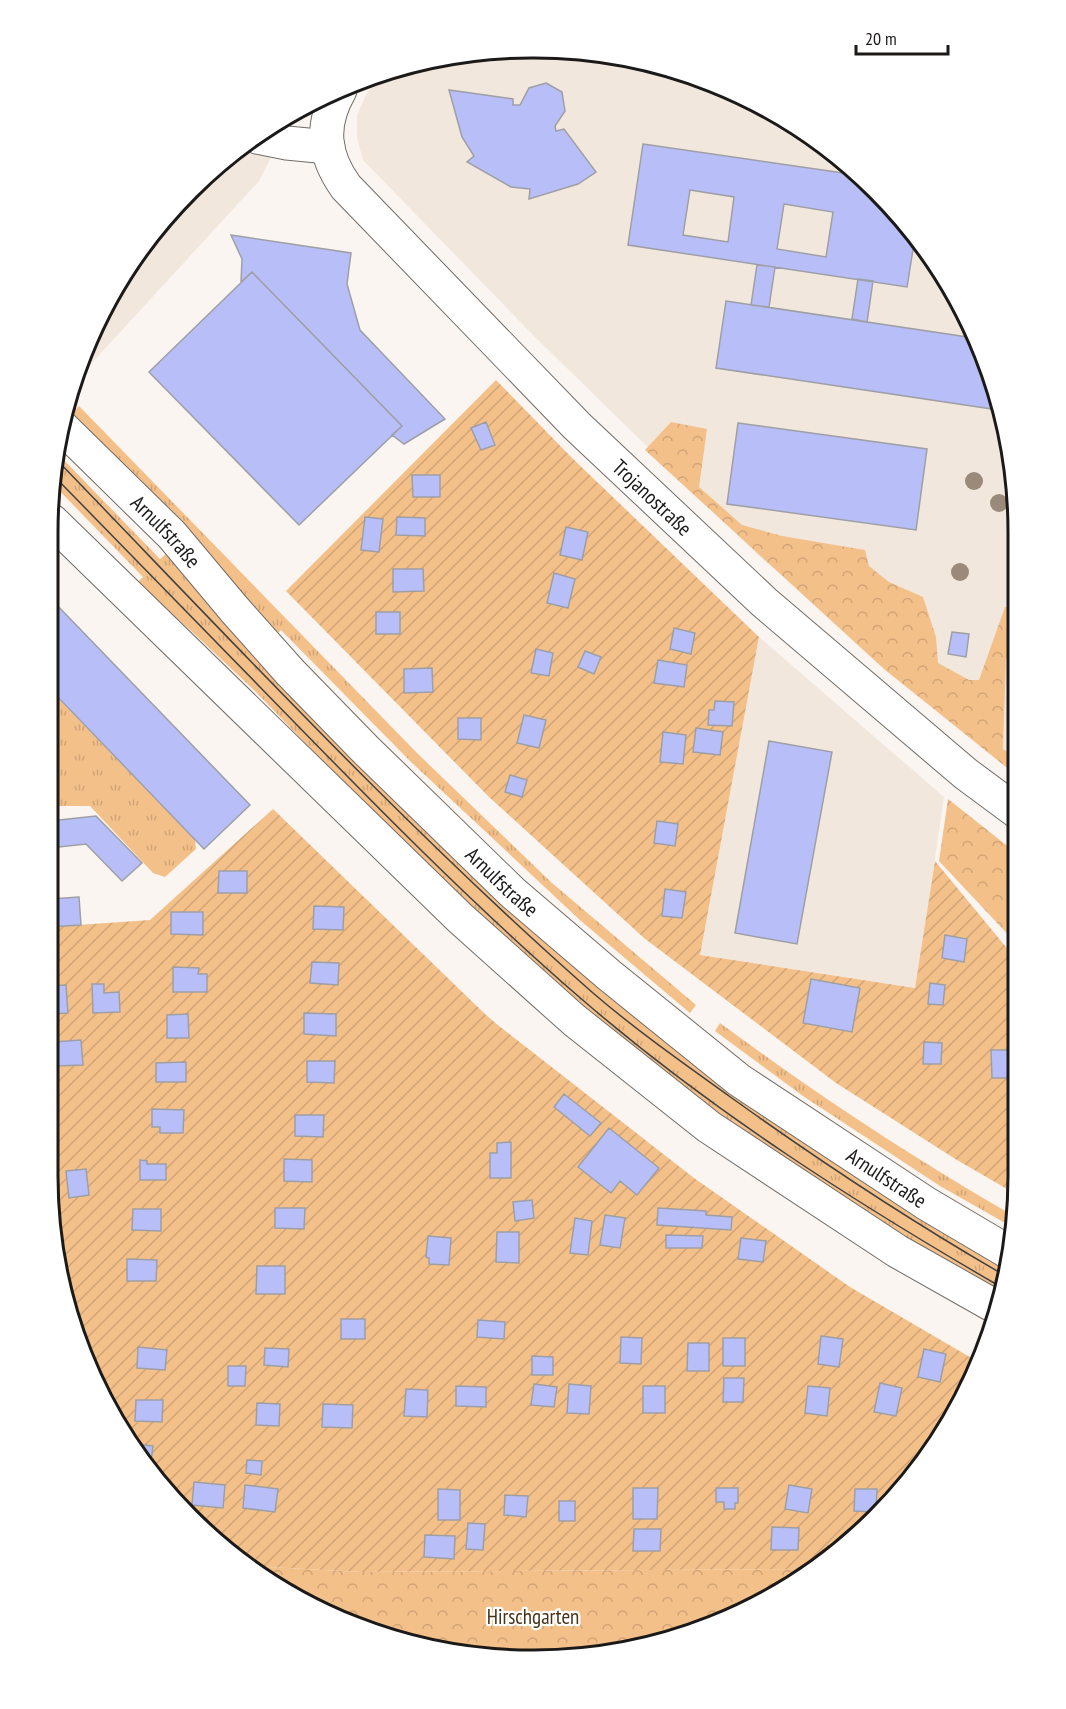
<svg xmlns="http://www.w3.org/2000/svg" width="1066" height="1709" viewBox="0 0 1066 1709" font-family="'PT Sans Narrow',sans-serif">
<defs>
<pattern id="grass-tufts" width="24" height="20" patternUnits="userSpaceOnUse" patternTransform="scale(1.5)"><rect width="24" height="20" fill="#f4c08a"/><path d="M3 7l-1-3M5 7V3M7 7l1-3M15 17l-1-3M17 17v-4M19 17l1-3" fill="none" stroke="#d1a476"/></pattern>
<pattern id="forest-crowns" width="20" height="18" patternUnits="userSpaceOnUse" patternTransform="scale(1.5)"><rect width="20" height="18" fill="#f4c08a"/><path d="M2 6a3 3 0 1 1 6 0M12 15a3 3 0 1 1 6 0" fill="none" stroke="#d1a476"/></pattern>
<pattern id="garden-furrows" width="10" height="10" patternUnits="userSpaceOnUse" patternTransform="scale(1.5)"><rect width="10" height="10" fill="#f4c08a"/><path d="M-1 1l2-2M0 10L10 0M9 11l2-2" fill="none" stroke="#d1a476"/></pattern>
</defs>
<rect width="100%" height="100%" fill="#faf5f0"/>
<path fill="#f2e7dd" d="M536 50 574 51 658 64 747 98 828 148 898 213 953 291 992 377 1017 501 1016 769 759 556 533 335 363 160 357 138V115L366 95 380 73 469 52Z
M294 112 259 181 78 378 85 348 148 238 213 169Z
M759 637 944 797 916 988 700 955Z"/>
<path fill="url(#grass-tufts)" d="M79 406 418 754 552 883 696 1005 690 1013 581 921 410 761 281 630 276 635 215 563 72 413Z
M57 453 160 559 168 552 389 792 1007 1265 999 1295 792 1168 676 1084 526 961 370 810 255 691 188 628 136 584 143 577 52 483V470Z
M51 691 195 840 196 849 165 877 153 873 90 806H50Z
M720 1023C815 1093 911 1157 1014 1216V1228L940 1186 803 1096 715 1031Z"/>
<path fill="url(#forest-crowns)" d="M671 422 707 429 699 487 742 525 782 536 865 550 869 566 889 582 923 597 936 637 938 663 969 680H979L1005 607H1016V658H1006L1003 749 1016 758V775L884 669 645 450Z
M948 799 1015 852V942L939 861Z
M248 1566 361 1572 813 1569 803 1579 689 1635 533 1661 377 1635Z"/>
<path fill="url(#garden-furrows)" d="M496 380 571 457 759 637 700 955 915 988 935 861 1015 958 1014 1193 957 1160 836 1083 644 938 489 797 286 591Z
M273 809 485 1014 499 1026 694 1178 850 1287 980 1363 918 1471 813 1569 361 1572 248 1566 238 1561 148 1471 74 1332 48 1176 49 927 150 920Z"/>
<path fill="#b8bff8" stroke="#9e9fa5" stroke-width="1.5" fill-rule="evenodd" d="M546 83 562 92 565 111 555 126 556 131 564 129 596 172 578 184 529 199 530 189 511 187 467 162 474 156 462 137 449 90 513 99V105H520L529 88Z
M643 144 857 175 898 213 915 237 907 287 628 245ZM690 190 734 197 728 242 683 235ZM784 204 833 212 826 257 777 249Z
M231 235 351 253 347 284 360 330 445 419 404 444 392 435 402 426 252 272 241 282 242 259Z
M757 265 775 267 769 307 751 305Z
M252 272 402 426 299 525 149 372Z
M858 279 873 281 867 322 852 319Z
M726 301 974 338 992 377 999 410 716 368Z
M486 422 495 445 481 450 471 428Z
M738 423 927 449 916 530 727 504Z
M412 475H440V497H413Z
M365 517 383 519 379 552 361 550Z
M397 517 425 518V536L396 535Z
M566 527 588 532 582 560 560 555Z
M393 569H423L424 591 393 592Z
M554 573 575 579 568 608 547 603Z
M51 599 250 805 204 849 51 690Z
M376 612H400V634H376Z
M674 628 695 633 691 654 670 649Z
M952 632 969 634 966 657 948 654Z
M536 649 553 653 549 676 531 673Z
M585 651 601 657 594 674 578 667Z
M658 660 687 665 684 687 654 683Z
M432 668 433 692 404 693V669Z
M715 701 734 702 732 726 708 725 709 710H714Z
M524 715 546 720 539 748 517 743Z
M458 718H481V740L458 739Z
M696 728 723 732 720 755 693 752Z
M663 732 686 735 683 764 660 762Z
M769 741 832 752 797 944 735 933Z
M510 775 527 780 522 797 505 792Z
M96 816 142 863 122 881 86 844 50 848V821Z
M657 821 678 824 675 846 654 843Z
M219 871H247V893H218Z
M665 889 686 892 682 918 662 916Z
M79 897 81 925 49 927 50 899Z
M314 906 344 907 343 930 313 929Z
M171 912H203V935L171 934Z
M945 935 967 939 964 962 942 958Z
M312 962 339 963 338 985 310 983Z
M173 967 199 968 198 974H207V992H173Z
M811 979 860 988 852 1032 803 1023Z
M930 983 945 985 943 1005 928 1004Z
M92 984H104V993L119 992 120 1012 93 1013Z
M66 985 68 1013 49 1014V986Z
M304 1013 336 1014V1036L304 1034Z
M188 1014 189 1038H167V1015Z
M81 1040 83 1065 56 1066 54 1042Z
M924 1042 942 1043 941 1064H923Z
M991 1050H1015V1078H992Z
M307 1061H335L334 1083 307 1082Z
M186 1062V1082H156V1063Z
M564 1094 601 1123 590 1136 554 1107Z
M152 1109 184 1110 183 1133H160V1127H152Z
M295 1115H324L323 1137 295 1136Z
M609 1128 659 1168 637 1195 620 1181 611 1193 578 1167Z
M511 1142V1178H490V1153H497V1143Z
M284 1159 312 1160V1182L284 1181Z
M140 1160 147 1161V1164H166V1180H140Z
M86 1169 89 1195 69 1198 66 1171Z
M532 1200 534 1218 515 1221 513 1202Z
M275 1208H305L304 1229 275 1228Z
M658 1208 706 1211V1215L732 1217 731 1230 657 1225Z
M133 1209H161V1231L132 1230Z
M605 1215 625 1218 620 1248 600 1245Z
M575 1218 592 1221 588 1255 570 1253Z
M497 1232H519V1263L496 1262Z
M666 1235 703 1236 702 1248H666Z
M428 1236 451 1238 449 1265 429 1264V1258L426 1257Z
M741 1238 766 1241 763 1262 738 1259Z
M127 1259 157 1260 156 1281H127Z
M257 1266H285V1294H256Z
M341 1319H365V1339H341Z
M478 1320 505 1322 504 1339 477 1337Z
M821 1336 843 1339 839 1367 818 1364Z
M621 1337 642 1338 641 1364 620 1363Z
M723 1338H745V1366H723Z
M688 1343H709V1371H687Z
M138 1347 167 1350 165 1370 137 1368Z
M265 1348 289 1349 288 1367 264 1365Z
M924 1349 946 1354 940 1382 918 1377Z
M532 1356 553 1357V1375H532Z
M228 1366H246L245 1386H228Z
M724 1378H744L743 1402H723Z
M880 1383 902 1388 896 1416 874 1412Z
M534 1384 557 1387 554 1407 531 1405Z
M569 1384 591 1386 589 1414 567 1413Z
M456 1386 486 1387V1407L456 1406Z
M643 1386H665V1413H643Z
M808 1386 830 1388 827 1416 805 1413Z
M406 1389 428 1390 427 1417 404 1416Z
M136 1400H163L162 1422 135 1421Z
M257 1403 280 1404 279 1426 256 1425Z
M323 1404 353 1405 352 1428 322 1427Z
M134 1444 153 1446 150 1469 147 1468Z
M247 1460 262 1461 261 1475 246 1473Z
M194 1482 225 1485 223 1508 192 1505Z
M245 1485 278 1489 275 1512 243 1508Z
M789 1485 812 1489 808 1513 785 1509Z
M633 1488H658L657 1519H633Z
M716 1488H738V1503H735V1509H724V1502H716Z
M438 1489 460 1490V1520H438Z
M855 1489H877L876 1510 874 1512 854 1511Z
M505 1495 528 1496 526 1517 504 1515Z
M559 1501H575V1521H559Z
M468 1523 485 1524 483 1550 466 1549Z
M772 1527 799 1528 798 1550H771Z
M634 1529H661L660 1551H633Z
M425 1535 455 1536 454 1559 424 1557Z
M828 1546H838L828 1555Z"/>
<g fill="none" stroke-linecap="round" stroke-linejoin="round">
<g stroke="#716c68" stroke-width="35">
<g id="minor">
<path id="s1" d="M340 90C320 125 323 155 346 187L577 426 764 602 966 774 1016 811"/>
<path d="M257 137 287 143 328 147"/>
</g>
</g>
<g stroke="#716c68" stroke-width="35">
<g id="major">
<path id="s2" d="M63 428 172 535 234 609 290 672 365 749 512 892 609 975 739 1080 927 1204 1010 1253"/>
<path d="M52 521 460 918 574 1020 709 1127 897 1251 996 1307"/>
</g>
</g>
<use href="#minor" stroke="#fff" stroke-width="33"/>
<use href="#major" stroke="#fff" stroke-width="33"/>
<path stroke="#43413f" stroke-width="1.5" d="M55 458C231 640 403 826 593 993 636 1030 683 1063 729 1096 818 1160 909 1220 1004 1275
M52 474C121 545 190 615 259 686 365 795 470 903 585 1002 713 1112 856 1203 1001 1287"/>
</g>
<g fill="#998a79">
<circle cx="974" cy="481" r="9"/>
<circle cx="999" cy="503" r="9"/>
<circle cx="960" cy="572" r="9"/>
</g>
<g text-anchor="middle" dominant-baseline="central" stroke-width="4.5" stroke-linejoin="round" paint-order="stroke">
<g font-size="21" fill="#1c1a19" stroke="#fff">
<text stroke="none"><textPath href="#s1" startOffset="540">Trojanostraße</textPath></text>
<text stroke="none"><textPath href="#s2" startOffset="146">Arnulfstraße</textPath></text>
<text stroke="none"><textPath href="#s2" startOffset="632">Arnulfstraße</textPath></text>
<text stroke="none"><textPath href="#s2" startOffset="1118">Arnulfstraße</textPath></text>
</g>
<g font-size="21" fill="#4a3218" stroke="#fff">
<text x="533" y="1616">Hirschgarten</text>
</g>
</g>
<path d="M0 0H1066V1709H0ZM532 58H534A474 474 0 0 1 1008 532V1176A474 474 0 0 1 534 1650H532A474 474 0 0 1 58 1176V532A474 474 0 0 1 532 58Z" fill="#fff" fill-rule="evenodd"/>
<path fill="none" stroke="#1c1a19" stroke-width="3" d="M532 58H534A474 474 0 0 1 1008 532V1176A474 474 0 0 1 534 1650H532A474 474 0 0 1 58 1176V532A474 474 0 0 1 532 58Z"/>
<path d="M856 45v9h92v-9" fill="none" stroke="#1c1a19" stroke-width="3"/>
<text x="865" y="45" font-size="18" fill="#1c1a19" stroke="#ffffff" stroke-width="4.5" paint-order="stroke">20 m</text>
</svg>
